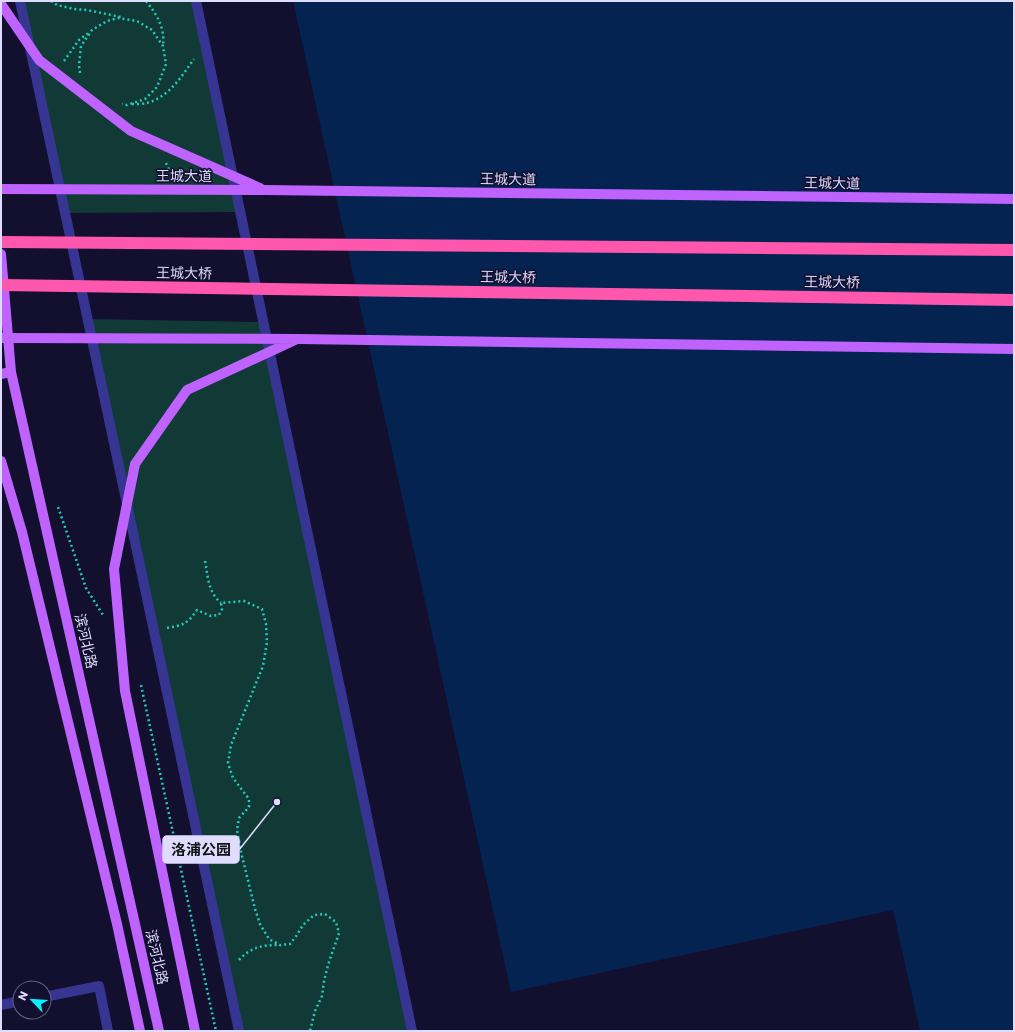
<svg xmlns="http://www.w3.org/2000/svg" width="1015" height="1032" viewBox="0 0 1015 1032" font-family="Poppins,'Noto Sans SC',sans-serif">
<rect width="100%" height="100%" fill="#130f2e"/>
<path fill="#113936" d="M20 1H196L240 212 65 213Z
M88 319 263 322 412 1031H239Z"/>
<path fill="#052351" d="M293 1H1014V1031H920L893 910 511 992Z"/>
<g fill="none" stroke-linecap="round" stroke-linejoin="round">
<path stroke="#24cbbb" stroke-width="2.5" stroke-dasharray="2 3" stroke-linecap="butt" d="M51 1 57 5 74 9 87 10 121 17
M146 1C157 15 165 27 163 46
M64 61 79 40 90 32
M80 73 79 65 81 46 92 30 107 21 118 18 137 21 152 30 163 46 166 64 157 87 145 99 127 105 122 104
M132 104C137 104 143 104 147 103 170 96 181 77 194 59
M166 163 171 174
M58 507 86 588 103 615
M205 561C208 577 208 592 221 603
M167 628C184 625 187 624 197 610L211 616 219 615 222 609 221 603 244 601 262 609 266 624 267 642 263 666 231 745 228 763 233 778 249 799V807L239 818 237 830 242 856 255 909 260 924 269 939 280 945 290 944 297 935 303 925 314 915 325 914 336 922 339 933 328 965 324 981 322 996 315 1011 310 1031
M141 685 216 1031
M239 960C251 947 262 945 279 945"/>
<path stroke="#363592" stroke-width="10" d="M20 1 239 1031
M196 1 412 1031
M44 997 99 986 108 1031
M1 1005 20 1001"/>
<path stroke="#bf63ff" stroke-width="10" d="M1 254 11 372 159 1031
M1 374 11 372
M1 461 22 532 117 924 140 1031"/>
<path stroke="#bf63ff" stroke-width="10" d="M1 4 39 60 131 131 260 188
M1 189 264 190 1014 199
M1 338 298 339 1014 349
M195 1031 125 691 114 569 135 464 187 390 295 340"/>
<path stroke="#ff57ad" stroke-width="12" d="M1 242 1014 250
M1 285 1014 300"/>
</g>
<g text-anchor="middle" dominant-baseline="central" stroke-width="3" stroke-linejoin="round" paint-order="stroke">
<g font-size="14" fill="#dfdcff" stroke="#130f2e">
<text x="184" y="176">王城大道</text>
<text transform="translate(508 179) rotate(1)">王城大道</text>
<text transform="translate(832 183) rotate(1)">王城大道</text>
<text transform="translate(184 273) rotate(1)">王城大桥</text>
<text transform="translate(508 277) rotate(1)">王城大桥</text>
<text transform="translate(832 282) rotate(1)">王城大桥</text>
<text transform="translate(86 641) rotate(77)">滨河北路</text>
<text transform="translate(157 957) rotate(77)">滨河北路</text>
</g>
</g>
<path fill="none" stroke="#dfdcff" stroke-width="1.5" d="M277 802L239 850"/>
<circle fill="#dfdcff" stroke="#130f2e" stroke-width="1.5" cx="277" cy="802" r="4"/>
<rect fill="#dfdcff" stroke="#dfdcff" stroke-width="1.5" x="163" y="836" width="76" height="27" rx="4"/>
<g font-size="15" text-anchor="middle" font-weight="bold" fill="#111">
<text x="201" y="855">洛浦公园</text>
</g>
<rect width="1015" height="1032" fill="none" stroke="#dfdcff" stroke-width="4"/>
<g transform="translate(32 1000) rotate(295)"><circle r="19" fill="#130f2e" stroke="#656182"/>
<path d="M0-3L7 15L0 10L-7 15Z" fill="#08efff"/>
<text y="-6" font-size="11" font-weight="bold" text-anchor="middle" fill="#dfdcff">N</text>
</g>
</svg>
